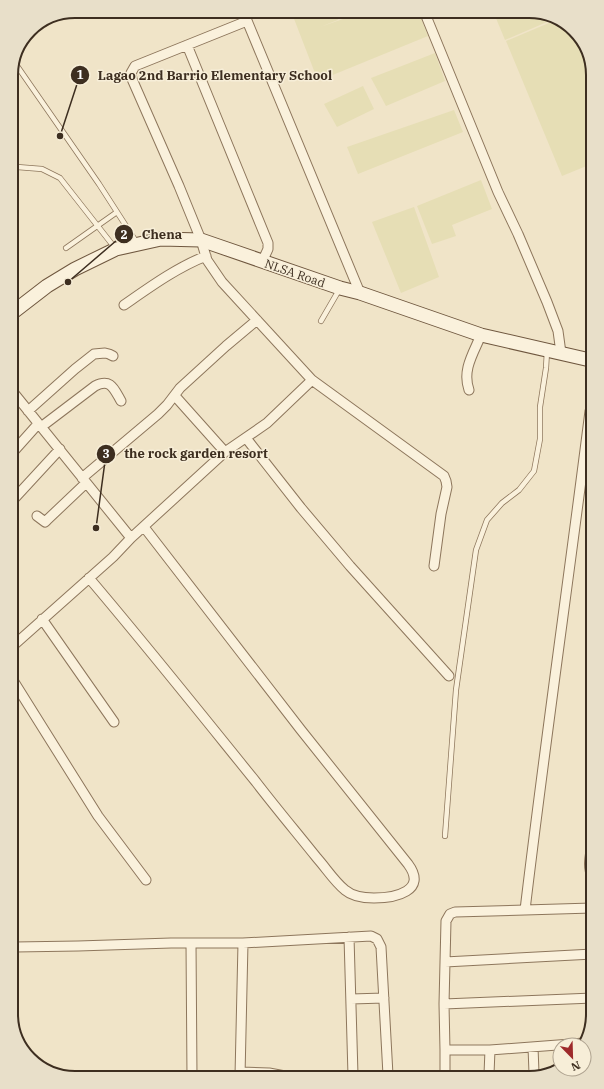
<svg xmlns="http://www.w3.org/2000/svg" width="604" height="1089" viewBox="0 0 604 1089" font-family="'IBM Plex Serif',serif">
<rect width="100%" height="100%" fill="#f0e4c8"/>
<path fill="#e6deb5" d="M291 11H334L338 20 320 27 366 11H418L428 36 318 81Z
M493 11H534L554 19 505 40Z
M556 20 568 24 588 50 589 165 562 176 506 41Z
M435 53 445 81 386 106 371 78Z
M363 86 374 109 337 127 324 104Z
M454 110 463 132 358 174 347 147Z
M481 180 492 209 452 225 456 236 432 244 417 206Z
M414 207 439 277 401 293 372 222Z"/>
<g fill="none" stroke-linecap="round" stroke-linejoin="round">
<g stroke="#8d765c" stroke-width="6">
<path id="lane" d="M15 63 99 184 137 243
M12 162 17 167 42 169 60 178 115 248
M66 248 117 212
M321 321 339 290
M445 836 456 690 476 550 487 520 502 503 519 490 534 471 540 439V407L546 368 547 351"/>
</g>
<g stroke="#8d765c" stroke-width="11">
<path id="street" d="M243 11 360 293
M424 11 498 192 518 234 547 302 558 331 561 353
M247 21 135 66 131 73 132 79 179 186 201 240 207 260 222 282 312 380 444 476 446 481 447 487 441 514 434 566
M187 45 268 243V249L262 262
M124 305C150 287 176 268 206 256
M469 390C462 370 473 354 481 335
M13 392 131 538
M175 396 225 452
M28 411 75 369 94 354 105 353 109 354 113 356
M41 427 95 386C111 378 114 389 121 401
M246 438 301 508 350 566 449 676
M13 452 38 424
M82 478 158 414 167 405 180 388 226 346 257 320
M13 500 60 449
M37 516 45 522 47 520 86 483
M89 578C146 645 201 714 256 782 276 808 297 833 317 858 326 868 334 881 345 890 352 896 365 898 374 898 395 898 428 891 408 864L301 730 144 527
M42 619 114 722
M14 645 113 557 131 538 225 452 267 423 312 380
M14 682 98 816 146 880
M592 844C591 853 587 867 592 875
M525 910C545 743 569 577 590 411
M349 937 353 1075
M191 943 192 1077
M15 947 78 946 171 943H243L371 936 377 939 381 947 388 1075
M593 954 445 962 444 1004 593 998
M445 962 446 921 450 914 455 912 592 908
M351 999 384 998
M444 1004 445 1050V1074
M533 1047 534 1073
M445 1050H490L584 1043
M241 1072 269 1073 285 1076
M489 1074 490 1050
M240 1076 243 943"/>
</g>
<g stroke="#6f573f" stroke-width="15">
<path id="secondary" d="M12 313 47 286 75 269 116 249 161 239 201 240 340 288 360 293 481 335 590 360"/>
</g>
<use href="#lane" stroke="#faf1dc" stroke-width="4.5"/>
<use href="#street" stroke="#faf1dc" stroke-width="9"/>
<use href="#secondary" stroke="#faf1dc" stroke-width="13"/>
</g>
<g text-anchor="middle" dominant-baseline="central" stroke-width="3" stroke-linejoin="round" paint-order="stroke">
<g font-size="12" fill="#3d2e20" stroke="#f7eed8">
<text transform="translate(295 273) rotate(19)">NLSA Road</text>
</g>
</g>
<path d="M0 0H604V1089H0ZM75 18H529A57 57 0 0 1 586 75V1014A57 57 0 0 1 529 1071H75A57 57 0 0 1 18 1014V75A57 57 0 0 1 75 18Z" fill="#e8dfc9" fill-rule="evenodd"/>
<path fill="none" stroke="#3d2e20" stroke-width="2" d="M75 18H529A57 57 0 0 1 586 75V1014A57 57 0 0 1 529 1071H75A57 57 0 0 1 18 1014V75A57 57 0 0 1 75 18Z"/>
<path fill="none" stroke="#3d2e20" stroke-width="1.5" d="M60 136L80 75M68 282L124 234M96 528L106 454"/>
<g fill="#3d2e20" stroke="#f7eed8" stroke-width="1.5">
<circle cx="60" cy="136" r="4"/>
<circle cx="68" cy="282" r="4"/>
<circle cx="96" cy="528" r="4"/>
<circle cx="80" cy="75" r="10"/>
<circle cx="124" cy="234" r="10"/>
<circle cx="106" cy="454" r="10"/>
</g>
<g font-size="12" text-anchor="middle" font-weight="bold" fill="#fff">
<text x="80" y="79">1</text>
<text x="124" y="239">2</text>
<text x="106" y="458">3</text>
</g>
<g font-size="13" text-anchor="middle" font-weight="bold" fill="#3d2e20" stroke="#f7eed8" stroke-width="3" stroke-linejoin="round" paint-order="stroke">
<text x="215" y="80">Lagao 2nd Barrio Elementary School</text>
<text x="162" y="239">Chena</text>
<text x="196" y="458">the rock garden resort</text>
</g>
<g transform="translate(572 1057) rotate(157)"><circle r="19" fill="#f7eed8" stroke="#ada18e"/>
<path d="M0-3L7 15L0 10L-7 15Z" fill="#9e2a2b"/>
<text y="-6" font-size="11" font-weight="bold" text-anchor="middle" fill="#3d2e20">N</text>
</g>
</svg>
